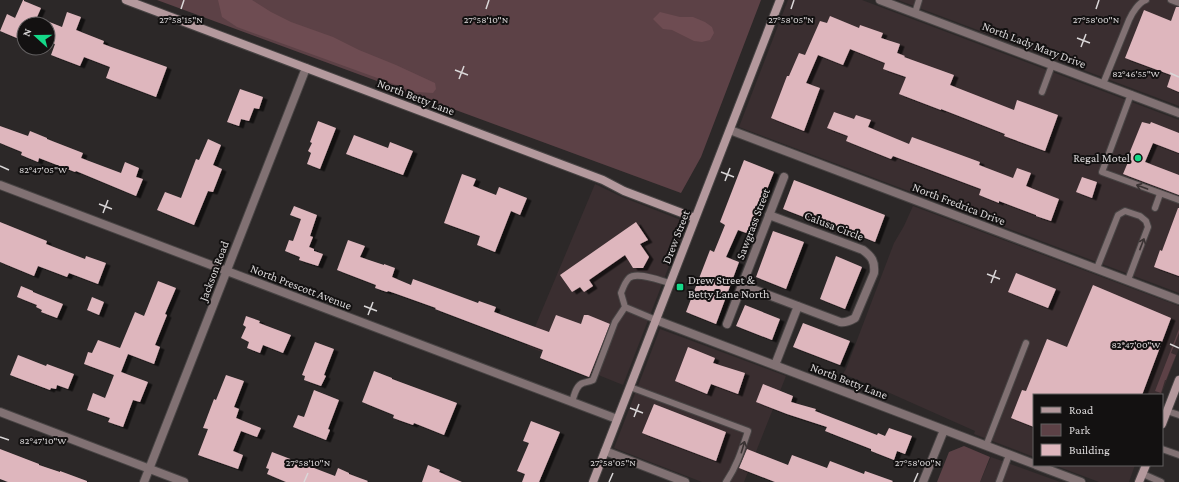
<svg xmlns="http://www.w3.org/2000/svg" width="1179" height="482" viewBox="0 0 1179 482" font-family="'Crimson Pro',serif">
<defs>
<filter id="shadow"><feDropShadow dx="4.5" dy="2.5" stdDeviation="0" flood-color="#0009"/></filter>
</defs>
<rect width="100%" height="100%" fill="#2c2828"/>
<path fill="#3a2e30" d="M788 0H862L1179 120V293L739 127Z
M898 0H1179V106Z
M595 184 622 197 686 222 623 385 527 346Z
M913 206 1179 306V349L1161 395H1034V457L974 434 975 431 883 390 843 374 846 369 894 243 904 226Z
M660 329 786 376 744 482H702L614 448Z
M991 457 1060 482H980Z
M1054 465H1135L1129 482H1099Z"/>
<path fill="#5c4146" d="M157 0H761L701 157 681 193Z
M1179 329V333L1171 353 1176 355 1166 380H1165L1161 393 1155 391Z
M964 446 990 457 980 482H937L949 452Z"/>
<path fill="#6e4c52" d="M218 0H252L271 12 291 22 333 37 359 50 396 65 435 83 436 89 433 93 416 92 237 27 222 17Z
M660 12 680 17H693L705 22 712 27 714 33 710 40 702 42 694 41 672 30 663 29 653 19Z"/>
<path fill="#deb6bd" filter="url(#shadow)" d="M23 0H24V1L41 8 37 17 62 27 67 12 81 17 76 30 104 41 103 44 167 67 156 97 106 78 110 67 84 57 80 66 51 55 55 44 48 41V24H24V41L0 31 7 14 15 18Z
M1176 7H1179V92L1167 87 1171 75 1125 58 1144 10 1171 21Z
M830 16 859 28 860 25 883 33 881 38 900 44 897 53 905 56 904 57 954 75 950 85 1014 110 1017 100 1058 115 1045 151 1004 136 1005 134 941 109V110L899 94 906 77 883 69 885 63 850 49 843 65 818 55 806 83 820 88 804 131 771 118 787 76H789L799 53 805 55 820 21 827 23Z
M240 89 263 97 259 109 254 108 249 121 241 119 239 126 227 122Z
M834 112 854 119 856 115 871 120 868 127 909 144 912 137 980 162 979 165 1013 178 1017 168 1031 173 1026 186 1059 199 1051 221 1036 216V215L999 201V203L979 195 981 189 893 156 891 159 846 141 848 136 827 128Z
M318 121 336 128 320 169 307 164 311 153 308 151 312 143 310 142Z
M1142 122 1150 124 1151 122 1179 133V153L1153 143 1145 162 1179 175V195L1123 174 1131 155 1129 154Z
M0 126 28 136 30 131 47 138V139L83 153 81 158 121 173 125 162 139 168 136 177 143 179 136 196 76 171 75 172 39 158 38 162 21 155 22 152 0 143Z
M354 135 388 148 390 142 413 151 403 175 346 154Z
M208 139 221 145 213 165 222 169 213 192 208 191 194 225 157 210 165 192 181 198 196 159 199 160Z
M744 160 774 172 749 234 738 230 726 257 739 262 716 324 686 312 710 250 714 252 725 225 720 222Z
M462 174 476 179 473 186 496 195 499 187 527 198 520 215 511 211 495 252 477 245 480 236 444 223Z
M1082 177 1097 182 1092 198 1076 192Z
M794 180 885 215 875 242 823 221 822 224 783 209Z
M294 206 317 215 310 236 313 237 309 247 314 249V251L323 254 318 266 299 260 300 257 285 251 289 240 293 241 301 219 290 215Z
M1178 208H1179V276L1154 267 1160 250 1162 251Z
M0 222 47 241 46 244 85 259 86 256 106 263 98 284 69 273 67 277 38 266 34 276 0 262Z
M636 222 648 240 640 244 649 257 643 268H633L625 255 589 280 593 286 584 292 580 287 572 292 560 275Z
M773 231 804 242 786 289 756 277Z
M348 240 365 246 360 257 384 265V264L395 268 392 277 411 285 413 279 478 303 479 301 496 307 494 312 549 332 556 315 581 324 584 315H588L610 324 589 377 540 358 543 350 456 317 435 309 436 308 394 293 388 291 387 292 375 288 376 285 337 270Z
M836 256 862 267 845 309 820 299Z
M1016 273 1056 289 1048 308 1008 292Z
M158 281 176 288 165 314 167 315 155 345 160 347 154 364 128 354 121 372 148 382 140 402 133 400 123 427 108 422 110 418 87 410 93 393 105 398 114 375 84 364 88 352 92 353 98 340 120 348 135 312 144 316Z
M1093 285 1171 318 1142 395H1034V427L1011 418 1022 390 1026 391 1047 339 1067 347Z
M21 286 33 291V292L63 304 57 318 41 312 42 310 36 307 37 305 17 297Z
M92 297 104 302 99 315 87 310Z
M745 305 780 319 772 340 736 326Z
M246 316 260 321 259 323 291 335 283 353 263 345 260 353 247 348 249 342 241 338 246 327 243 325Z
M803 323 850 341 840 365 793 347Z
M315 342 334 349 324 375 326 376 321 386 304 380 305 376 302 375Z
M688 347 715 358 713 363 745 373 738 394 711 384 707 394 675 381Z
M18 355 46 366 47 364 74 374 68 389 57 385 56 389 51 388 50 390 10 375Z
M374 371 392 378V379L457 403 444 435 414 423 413 425 393 418 394 415 362 402Z
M226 375 244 381 234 407 239 409 236 418 261 428 257 437 241 431 233 451 243 455 238 469 198 455 208 429 203 428 214 399 216 400Z
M763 384 793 396 791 402 816 409 815 411 877 435 878 433 885 436 889 428 912 436 905 454 897 451 894 460 871 451V449L825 431 827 427 787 414 756 402Z
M314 390 339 400 328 429 330 430 326 440 293 427 298 415 304 417Z
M654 404 726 432 716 461 642 433Z
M531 421 560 432 539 482H522L525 474 517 471 529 443 523 441Z
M0 449 39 464V465L60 472V471L87 481V482H8L0 479Z
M747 449 788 465 792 455 827 468 830 461 864 474 865 471 893 481 892 482H775L739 468Z
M272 452 335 476 338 468 349 473V474L368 481 367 482H286L267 474 269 469 266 468Z
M428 465 440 470 439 472 462 482H422Z"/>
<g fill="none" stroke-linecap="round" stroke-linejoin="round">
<g stroke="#484444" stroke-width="8">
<path id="lane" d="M1171 0 1179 3
M915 13 919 0
M1103 84 1129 20C1132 13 1139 2 1146 0
M1042 92 1052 65
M1131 94 1102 172 1179 200
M1155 208 1160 194
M1097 268 1118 215 1125 211 1140 216 1146 221 1148 227 1128 280
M625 307 621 293C623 288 625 282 629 278 637 271 661 281 670 283
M630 387 748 431C742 449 737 466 726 482
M572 402C574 396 576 385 583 383 586 382 589 382 593 380L615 322 625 307 656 320
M1167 411 1179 415
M986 446 1026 343
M1162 449 1179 455
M1143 474 1161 482
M999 482 1009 455"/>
</g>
<g stroke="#484444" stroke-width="10">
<path id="street" d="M880 0 1179 113
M730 130 1179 300
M0 185 617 419
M742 285 840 322C846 323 850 321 855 318L874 273C875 261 872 257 863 250L769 215
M656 320 1034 464
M727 324 784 177
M775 365 798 306
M0 412 184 482
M605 451 685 482
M1036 465 1081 482
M144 482 306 68
M923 482 944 430"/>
</g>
<g stroke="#484444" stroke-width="10">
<path id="secondary" d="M126 0 603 180 624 191 695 218
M1162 424 1179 380
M593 482 780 0
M1139 482 1146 465"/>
</g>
<use href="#lane" stroke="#817173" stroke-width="6"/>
<use href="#street" stroke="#817173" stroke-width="8"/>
<use href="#secondary" stroke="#b4999d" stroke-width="8"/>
</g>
<defs><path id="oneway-shaft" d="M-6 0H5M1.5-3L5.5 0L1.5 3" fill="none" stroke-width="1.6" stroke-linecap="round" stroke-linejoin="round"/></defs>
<g stroke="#3a3333">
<use href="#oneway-shaft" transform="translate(1142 187) rotate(-160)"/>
<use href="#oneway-shaft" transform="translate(1142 244) rotate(-69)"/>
<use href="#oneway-shaft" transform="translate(743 447) rotate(-73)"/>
</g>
<path fill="none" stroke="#dad7d8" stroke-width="1.5" d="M181 9 184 0M486 9 489 0M791 9 794 0M1096 9 1099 0M1077 38 1090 43M1081 47 1086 34M455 70 468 75M1170 73 1179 77M459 79 464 66M0 166 9 170M721 172 734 177M725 181 730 168M99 204 112 209M103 213 108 200M987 274 1000 279M991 283 996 270M364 306 377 311M368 315 373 302M1170 344 1179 348M630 408 643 413M634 417 639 404M0 437 9 440M304 482 308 473M609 482 613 473M914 482 918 473"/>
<g fill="#15d989" stroke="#131111" stroke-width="1.5">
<circle cx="1138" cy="158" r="4"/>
<rect x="676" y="283" width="8" height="8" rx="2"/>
</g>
<g text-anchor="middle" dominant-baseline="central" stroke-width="4" stroke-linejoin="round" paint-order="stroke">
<g font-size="12" fill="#dad7d8" stroke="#131111">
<text transform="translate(1034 45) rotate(21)">North Lady Mary Drive</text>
<text transform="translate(416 97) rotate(21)">North Betty Lane</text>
<text transform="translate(959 204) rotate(21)">North Fredrica Drive</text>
<text transform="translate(753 224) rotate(-69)">Sawgrass Street</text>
<text transform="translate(834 226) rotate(21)">Calusa Circle</text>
<text transform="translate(676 237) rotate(-69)">Drew Street</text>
<text transform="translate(214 271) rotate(-69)">Jackson Road</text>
<text transform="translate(301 287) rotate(21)">North Prescott Avenue</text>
<text transform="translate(849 381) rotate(21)">North Betty Lane</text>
</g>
<g font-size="12" fill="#dad7d8" stroke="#131111" text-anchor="end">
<text x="1130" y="158">Regal Motel</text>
<text x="688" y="280" text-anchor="start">Drew Street &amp;<tspan x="688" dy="14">Betty Lane North</tspan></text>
</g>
</g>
<g font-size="10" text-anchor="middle" fill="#dad7d8" stroke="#131111" stroke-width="4" stroke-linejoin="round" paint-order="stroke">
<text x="181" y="23">27°58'15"N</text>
<text x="1096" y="23">27°58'00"N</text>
<text x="486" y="23">27°58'10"N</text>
<text x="791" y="23">27°58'05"N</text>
<text x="1136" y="77">82°46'55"W</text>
<text x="43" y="173">82°47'05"W</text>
<text x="1136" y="348">82°47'00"W</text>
<text x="43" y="444">82°47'10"W</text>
<text x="308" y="466">27°58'10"N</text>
<text x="613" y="466">27°58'05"N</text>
<text x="918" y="466">27°58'00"N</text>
</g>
<rect x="1033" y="394" width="130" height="72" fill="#131111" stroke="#636061"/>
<rect x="1041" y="407" width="20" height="6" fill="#b4999d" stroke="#636061"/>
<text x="1069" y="414" font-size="12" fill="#dad7d8">Road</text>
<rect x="1041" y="424" width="20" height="12" fill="#5c4146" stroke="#636061"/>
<text x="1069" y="434" font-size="12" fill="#dad7d8">Park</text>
<rect x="1041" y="444" width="20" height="12" fill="#deb6bd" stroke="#636061"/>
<text x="1069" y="454" font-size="12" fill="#dad7d8">Building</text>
<g transform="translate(36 36) rotate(291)"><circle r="19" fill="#131111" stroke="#636061"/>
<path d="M0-3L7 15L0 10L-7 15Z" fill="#15d989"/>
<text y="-6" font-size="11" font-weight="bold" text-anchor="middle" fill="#dad7d8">N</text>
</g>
</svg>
